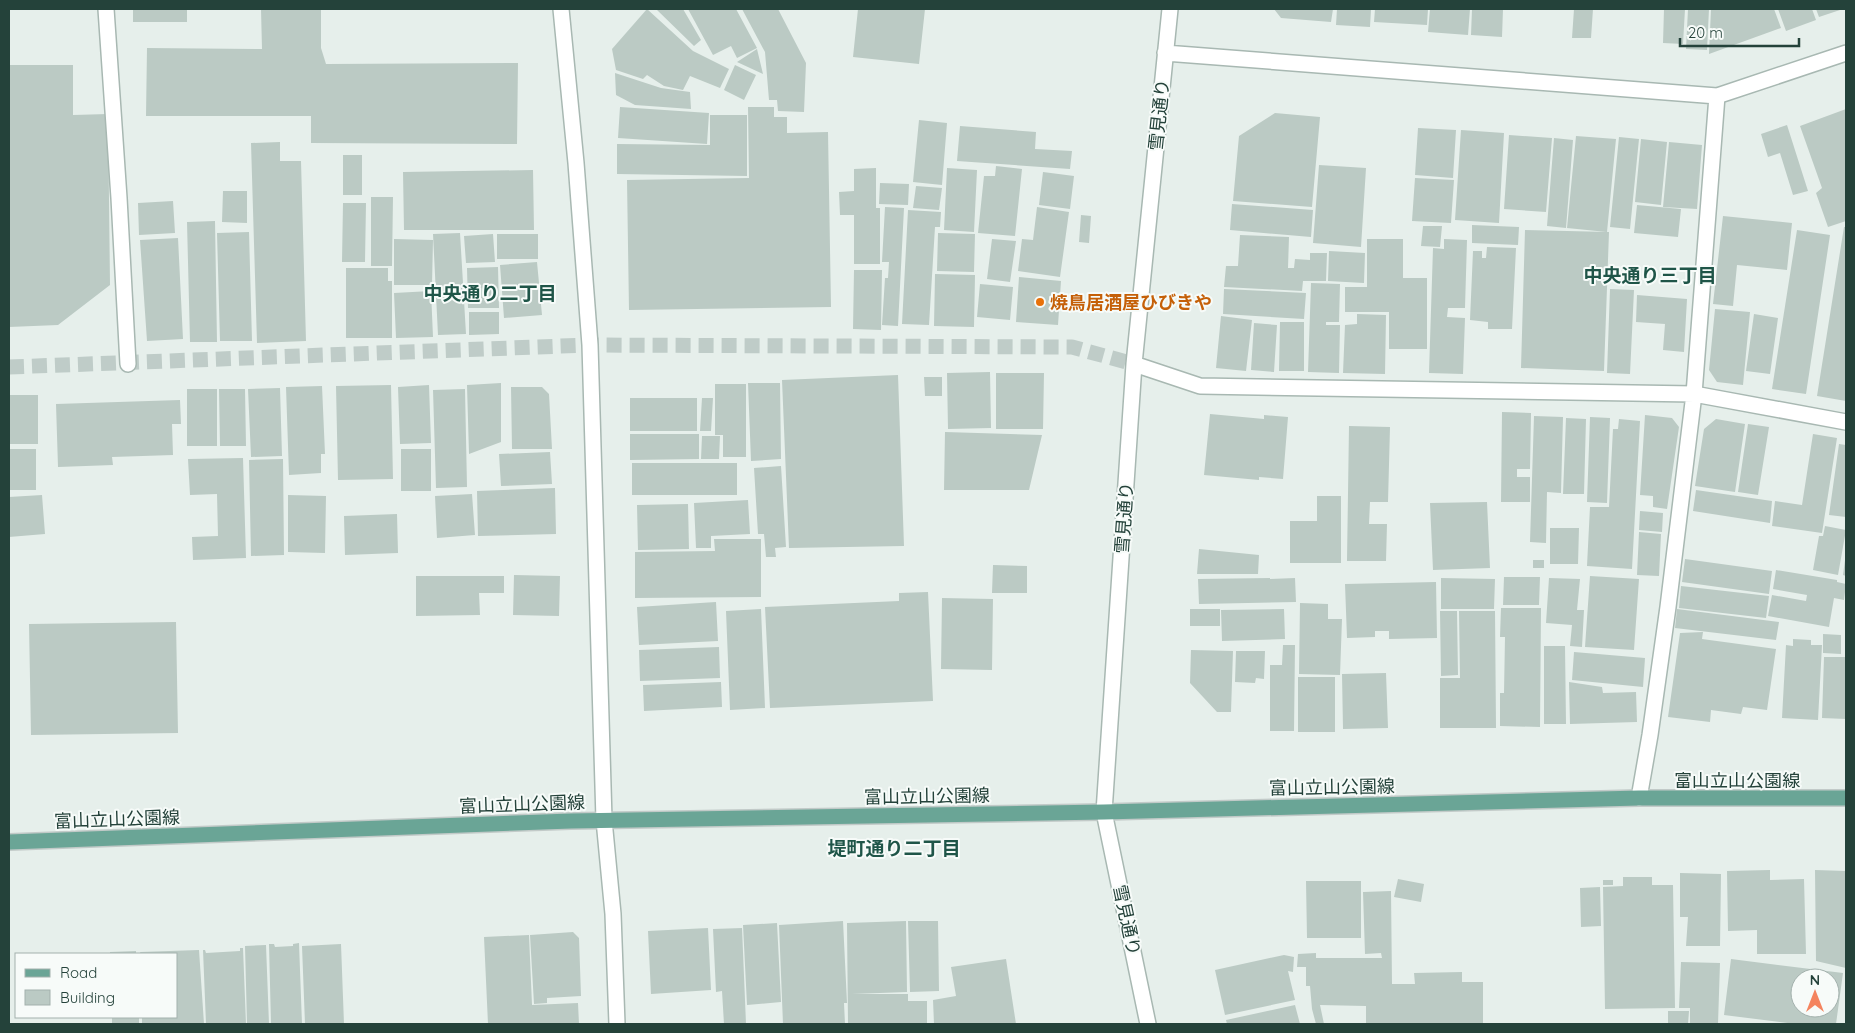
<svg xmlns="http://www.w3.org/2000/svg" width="1855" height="1033" viewBox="0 0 1855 1033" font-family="Quicksand,'Noto Sans JP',sans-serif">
<rect width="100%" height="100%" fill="#e6efeb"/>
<path fill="#bbcac4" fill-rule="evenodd" d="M133 9H187V22H133Z
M261 9H321V48L326 64 518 63 517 144 311 143V116H146L147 48 262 49Z
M647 9 693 51 729 69 720 88 690 76 683 90 664 86 647 75 643 79 616 70 612 49Z
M656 9H683L701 40 694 46Z
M688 9H736L757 48 737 58 731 46 713 55Z
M742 9H778L806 63 804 112 778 111 777 100H769L765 52Z
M858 9H925L919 64 853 57Z
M1274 9H1333L1331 22 1281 18Z
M1337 9H1371L1370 27 1336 25Z
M1375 9H1428L1427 25 1374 22Z
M1430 9H1470L1468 35 1428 32Z
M1472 9H1503L1502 37 1471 35Z
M1574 9H1593L1591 38H1572Z
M1664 9H1685L1683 44 1663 43Z
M1688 9H1709L1707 50 1686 49Z
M1711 9H1774L1781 28 1709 54Z
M1778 9H1812L1816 20 1786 31Z
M1816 9H1843L1819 17Z
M757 49 763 74 737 62Z
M9 65H73V115L108 114 110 285 58 325 9 327Z
M735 65 756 75 744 100 724 90Z
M615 73 661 88 690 92 691 109 635 105 616 95Z
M620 107 709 113 707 144 618 138Z
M748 107H774V117H787V133L828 132 831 307 629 310 627 180 749 178Z
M1846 109V221L1828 227 1816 193 1822 188 1800 126Z
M1275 113 1320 117 1312 207 1233 201 1239 136Z
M710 115H747V176L617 174V144L710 145Z
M919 120 947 123 942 185 913 182Z
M1787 125 1808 191 1793 195 1780 153 1768 157 1761 134Z
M960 126 1036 132 1035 149 1072 151 1070 169 957 161Z
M1418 128 1456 130 1453 178 1415 175Z
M1461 130 1504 133 1499 223 1455 220Z
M1509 135 1552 138 1546 212 1504 209Z
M1576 136 1616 139 1607 232 1567 228Z
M1619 137 1639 139 1630 229 1610 227Z
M1554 138 1573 140 1566 228 1547 226Z
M1641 139 1667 142 1661 205 1635 202Z
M280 142V161H301L306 341 257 343 251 143Z
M1669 142 1702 145 1697 209 1663 207Z
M343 155H362V195H343Z
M1319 165 1366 168 1361 247 1313 243Z
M996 166 1022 169 1015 236 978 233 984 176H995Z
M876 168V208H880V264H854V215H840L839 192 854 191V169Z
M947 168 977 170 974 232 944 230Z
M533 170 534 230H404L403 172Z
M1043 172 1074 176 1070 209 1039 205Z
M1415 178 1454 180 1451 223 1412 221Z
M880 183 909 184 908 205 879 204Z
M916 186 942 188 939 210 913 208Z
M223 191H247V223L222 222Z
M371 197H393L392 266H371Z
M173 201 175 233 139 235 138 203Z
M343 203H366L365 262H342Z
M1232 204 1313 210 1311 237 1230 230Z
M1637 205 1681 209 1678 237 1634 233Z
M885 207 904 208 898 326 882 325 885 278H888L889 262H882Z
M1037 207 1069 212 1060 277 1018 271 1022 239 1033 240Z
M908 210 941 212 940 227H935L929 325 902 324Z
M1081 215 1091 216 1089 243 1079 242Z
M1723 216 1792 223 1787 270 1737 265 1733 306 1713 304Z
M215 221 217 342H190L187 222Z
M1472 225 1519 227 1518 245 1472 243Z
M1423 226H1442L1440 247 1421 246Z
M1844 227H1846V401L1817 396Z
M1525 230 1609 232 1604 371 1521 368Z
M1797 230 1830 235 1806 394 1772 389Z
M249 232 252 341H220L217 233Z
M460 233 466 334 438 335 433 234Z
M938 233 975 234 974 272 937 271Z
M493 234 495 262 466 263 464 236Z
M497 234H538V259H497Z
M1240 235 1289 237 1288 268H1294L1295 259 1310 260V253H1327L1326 281H1303L1302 291 1224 287 1226 266H1238Z
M178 238 183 339 147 341 140 240Z
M394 239 433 240 432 285H394Z
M992 239 1016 241 1010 282 987 279Z
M1367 239H1403V278H1427V349H1389V312H1345V287H1367Z
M1444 239 1467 240 1465 308H1448L1447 317 1465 318 1463 374 1429 373 1433 248 1444 249Z
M1487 247 1516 248 1512 329H1488V322L1470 320 1473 251H1482V258H1486Z
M1329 251 1365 253 1364 283 1328 281Z
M537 262 542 315 504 318 500 265Z
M498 267 499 308H468L467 268Z
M346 268H388V281H392V338H346Z
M854 270H882L881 330 853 329Z
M935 274 975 275 974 327 934 326Z
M1019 277 1061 281 1058 325 1016 322Z
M1311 283 1340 284 1339 322H1326V325H1340L1339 373 1308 372Z
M980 284 1013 287 1010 320 977 317Z
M1224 289 1306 293 1304 319 1223 314Z
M1610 289 1634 290 1630 374 1607 373Z
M431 291 433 337 396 338 394 293Z
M1637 295 1687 299 1684 352 1663 350 1665 324 1636 322Z
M1715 309 1750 312 1743 385 1717 382 1709 370Z
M469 312H499V334L469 335Z
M1357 314 1386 315 1385 374 1343 373 1345 325 1357 324Z
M1754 314 1778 318 1770 374 1746 371Z
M1221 316 1252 320 1246 371 1216 368Z
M1280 322H1304V371H1279Z
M1254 323 1277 325 1274 372 1251 370Z
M990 372 991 428 948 429 947 373Z
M996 373H1044L1043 429H996Z
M898 375 904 546 789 548 782 380Z
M924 377H942V396H925Z
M501 383V442L469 454 467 385Z
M748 383H780L781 459 751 461Z
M715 384H746V457H723V435H715Z
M391 385 393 479 338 480 336 386Z
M429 385 431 443 400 444 398 387Z
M322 386 325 454H321V473L289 475 286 387Z
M511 387H542L549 394 552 449H512Z
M280 388 282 456 251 457 248 389Z
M187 389H217V446H187Z
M219 389H245L246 446H220Z
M465 389 467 487 436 488 433 390Z
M9 395H38V444H9Z
M630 398H697V431H630Z
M702 398H713L711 431H700Z
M180 400 181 424H172L173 455 112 457 113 465 58 467 56 404Z
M1502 412 1531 413 1530 469H1517V477H1530V502H1501Z
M1210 414 1264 419V415L1288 417 1283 479 1259 477V480L1204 475Z
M1645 415 1672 418 1679 427 1667 509 1653 507V496L1640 495Z
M1534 416 1563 417 1561 493 1547 492 1546 543 1530 542Z
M1590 417 1610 418 1607 503 1587 502Z
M1566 418 1586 419 1584 494H1563Z
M1619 419 1640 421 1632 569 1587 566 1590 507H1609L1613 429H1618Z
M1716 419 1745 424 1735 492 1695 486 1704 429Z
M1748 424 1769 427 1758 495 1738 492Z
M1349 426 1390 427 1388 502H1370L1369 524H1387L1386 561H1347Z
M945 432 1042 435 1029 490H944Z
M630 434H699V459L630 460Z
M1813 434 1837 438 1822 533 1772 526 1775 501 1802 505Z
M702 436H720L719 459H701Z
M1839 444 1846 445V517L1829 515Z
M9 449H36V490H9Z
M401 449H431V491H401Z
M550 452 552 484 501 486 499 454Z
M243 458 246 558 193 560 192 537 218 536 217 494 190 495 188 459Z
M283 459 284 555 251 556 249 460Z
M632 463H737V495H632Z
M781 466 786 547 775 548 776 557H766L764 534H758L754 468Z
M555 488 556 534 478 536 477 491Z
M1696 490 1772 501 1770 523 1693 511Z
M472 494 475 535 437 538 435 496Z
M42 495 45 534 9 537V497Z
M288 495 326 496 325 553 288 552Z
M1317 496H1341V563H1290V521H1317Z
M748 500 750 534 711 536V548H696L694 503Z
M1487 502 1490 568 1433 570 1430 503Z
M688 504 689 549 638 550 637 505Z
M1640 511 1663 513 1662 532 1639 530Z
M397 514 398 553 345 555 344 516Z
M1825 526 1846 530 1838 575 1813 570 1819 536H1823Z
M1550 528H1579L1578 564H1550Z
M1639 532 1661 534 1659 576 1637 575Z
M714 539H761V597L635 598V552L715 551Z
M1199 549 1259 555 1258 574H1197Z
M1685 559 1772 571 1769 594 1682 582Z
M1533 560H1544V568H1533Z
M1845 560H1846V576L1843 575Z
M993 565 1027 566V593H992Z
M1776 570 1837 580V582L1846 584 1844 600 1834 598 1829 627 1768 616 1772 595 1806 601 1807 595 1773 589Z
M514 575 560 576 559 616 513 615Z
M416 576H504V593H479L480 615 416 616Z
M1590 576 1639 579 1634 650 1585 647Z
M1504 577H1540L1539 605H1503Z
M1270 578V579L1295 578 1296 602 1199 604 1198 579Z
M1441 578 1495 579 1494 609H1441Z
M1549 578 1580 579 1577 610H1584L1582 647 1570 646 1572 625 1546 623Z
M1436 582 1437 638 1389 639V631H1375V637L1347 638 1345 584Z
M1681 586 1769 596 1766 618 1679 608Z
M928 592 933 701 770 708 765 607 899 601V593Z
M942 598 993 599 992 670 941 669Z
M716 602 718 641 639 645 637 607Z
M1300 603 1328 604V619H1342L1340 675 1299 674Z
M1501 608H1541L1540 727 1500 726V693H1504L1505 637H1500Z
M761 609 765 708 730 710 726 611Z
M1190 609H1220V626H1190Z
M1284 609 1285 639 1222 641 1221 610Z
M1677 609 1779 622 1776 640 1675 628Z
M1440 611H1457L1458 675 1441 676Z
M1459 611H1495L1496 728H1440V678H1460Z
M176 622 178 733 31 735 29 624Z
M1703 632 1702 639 1776 649 1767 710 1743 707 1741 714 1711 710 1710 722 1668 717 1680 633Z
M1823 634 1841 635V654L1823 653Z
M1793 639 1811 640V645H1822L1818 720 1782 718 1786 645 1793 646Z
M1283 645H1295L1294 731H1270V665H1282Z
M1544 646H1565L1566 724H1544Z
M719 647 720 678 640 681 639 650Z
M1191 650 1233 651 1231 712H1217L1190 683Z
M1236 651H1265L1264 679 1256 678 1255 683 1235 682Z
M1574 652 1645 658 1643 687 1572 680Z
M1824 657H1846V719L1822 718Z
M1386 673 1388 728 1343 729 1342 674Z
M1298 677H1335V732H1298Z
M721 682 722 707 644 711 643 685Z
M1569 682 1602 687 1603 693 1636 692 1637 722 1570 724Z
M1770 870V880L1804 879 1806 954H1757V930L1728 931 1727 871Z
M1815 870 1846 871V968L1816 961Z
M1680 873 1721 874 1720 946H1686L1688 917H1680Z
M1623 877H1652V885H1673L1675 1008 1605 1009 1603 887 1623 886Z
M1398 879 1424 884 1421 902 1394 897Z
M1603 880H1613V885H1603Z
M1306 881H1361V938H1307Z
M1600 887 1601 926 1581 927 1580 888Z
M1391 891 1392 984H1415L1414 973 1462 972V982H1483V1024H1366V1006L1320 1005 1324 1024H1316L1312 1009 1310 986H1306V967H1297L1298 954 1316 953V958H1382L1381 953 1365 954 1363 892Z
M843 921 847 1003H844L845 1024H783L779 925Z
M906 921 907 992 852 994H908V1001H927V1024H848L847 923Z
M908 921H938L939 991 910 992Z
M777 923 781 1002 747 1005 743 925Z
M708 928 711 990 651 994 648 931Z
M742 928 746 1024H724L722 991 716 992 713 929Z
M573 932 579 938 581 996 547 998V1003L534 1004 530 935Z
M529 935 532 1005 578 1003 579 1024H488L484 937Z
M299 943 302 1024H271L269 944H274L275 947 293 946V944Z
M341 944 344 1024H305L302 946Z
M266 945 269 1024H247L245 946Z
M240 948H243L246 1024H206L203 950H205L206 953 240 951Z
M199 950 204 1024H142V1017H176V954H141L140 952Z
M136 951V954H110V952Z
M1284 955 1294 957 1293 972 1288 971 1295 1000 1225 1015 1215 970Z
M1006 959 1016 1024H934L933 1000 956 996 951 967Z
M1731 959 1843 973 1836 1024H1795L1724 1015ZM1800 978H1830V1008H1800Z
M1681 962 1720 963 1718 1024H1690V1008H1679Z
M1295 1005 1300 1024H1227L1226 1020Z
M1668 1011H1689L1688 1024H1668Z
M112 1017H139V1024H112Z"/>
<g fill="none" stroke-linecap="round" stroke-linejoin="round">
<path stroke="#bfccc8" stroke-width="15" stroke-dasharray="15 8" stroke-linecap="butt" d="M9 367 590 345 1072 347 1134 364"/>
<g stroke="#a8b8b2" stroke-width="18">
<path id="minor" d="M106 9 119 198 128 364
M561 9 576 163 590 345 604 820 613 914 617 1024
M1165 53 1717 96 1846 53
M1134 364 1200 386 1694 394 1846 422
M1639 798 1650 735 1668 607 1694 394 1717 96
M1148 1024 1104 812 1134 364 1170 9"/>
</g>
<g stroke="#c2cac8" stroke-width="18">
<path id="major" d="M9 842 571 821 1104 812 1639 798H1846"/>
</g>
<use href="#minor" stroke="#fff" stroke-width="15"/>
<use href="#major" stroke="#6aa596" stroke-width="15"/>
</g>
<circle fill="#e8710a" stroke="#f7fbf9" stroke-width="2" cx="1040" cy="302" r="5"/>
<g text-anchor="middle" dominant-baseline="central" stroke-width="4" stroke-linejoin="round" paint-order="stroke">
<g font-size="18" fill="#24423a" stroke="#f7fbf9">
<text transform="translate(1159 115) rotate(-84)">雪見通り</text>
<text transform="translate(1124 518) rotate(-86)">雪見通り</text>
<text x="1737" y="780">富山立山公園線</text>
<text transform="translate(1332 787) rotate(-1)">富山立山公園線</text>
<text transform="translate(927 796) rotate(-1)">富山立山公園線</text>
<text transform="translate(522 804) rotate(-2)">富山立山公園線</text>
<text transform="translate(117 819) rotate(-2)">富山立山公園線</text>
<text transform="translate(1127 920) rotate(78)">雪見通り</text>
</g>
<g font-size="18" font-weight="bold" fill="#c56008" stroke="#f7fbf9" text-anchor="start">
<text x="1050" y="302">焼鳥居酒屋ひびきや</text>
</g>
<g font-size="19" font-weight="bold" fill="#1f5548" stroke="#f7fbf9">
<text x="1650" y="275">中央通り三丁目</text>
<text x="490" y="293">中央通り二丁目</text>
<text x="894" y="848">堤町通り二丁目</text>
</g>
</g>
<rect width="1855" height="1033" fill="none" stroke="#24423a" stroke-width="20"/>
<rect x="15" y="953" width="162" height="65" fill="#f7fbf9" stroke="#a3b1ad"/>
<rect x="25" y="969" width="25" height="8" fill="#6aa596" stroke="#a3b1ad"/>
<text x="60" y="978" font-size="15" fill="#24423a">Road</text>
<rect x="25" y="990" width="25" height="15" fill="#bbcac4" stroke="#a3b1ad"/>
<text x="60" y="1003" font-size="15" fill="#24423a">Building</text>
<g transform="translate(1815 993)"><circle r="24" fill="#f7fbf9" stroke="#a3b1ad"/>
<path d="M0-4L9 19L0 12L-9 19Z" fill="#f4845f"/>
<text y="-8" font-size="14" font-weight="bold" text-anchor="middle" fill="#24423a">N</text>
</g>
<path d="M1680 38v8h119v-8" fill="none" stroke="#24423a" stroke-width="2.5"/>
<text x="1688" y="38" font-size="15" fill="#24423a" stroke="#f7fbf9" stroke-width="4" paint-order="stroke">20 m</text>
</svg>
